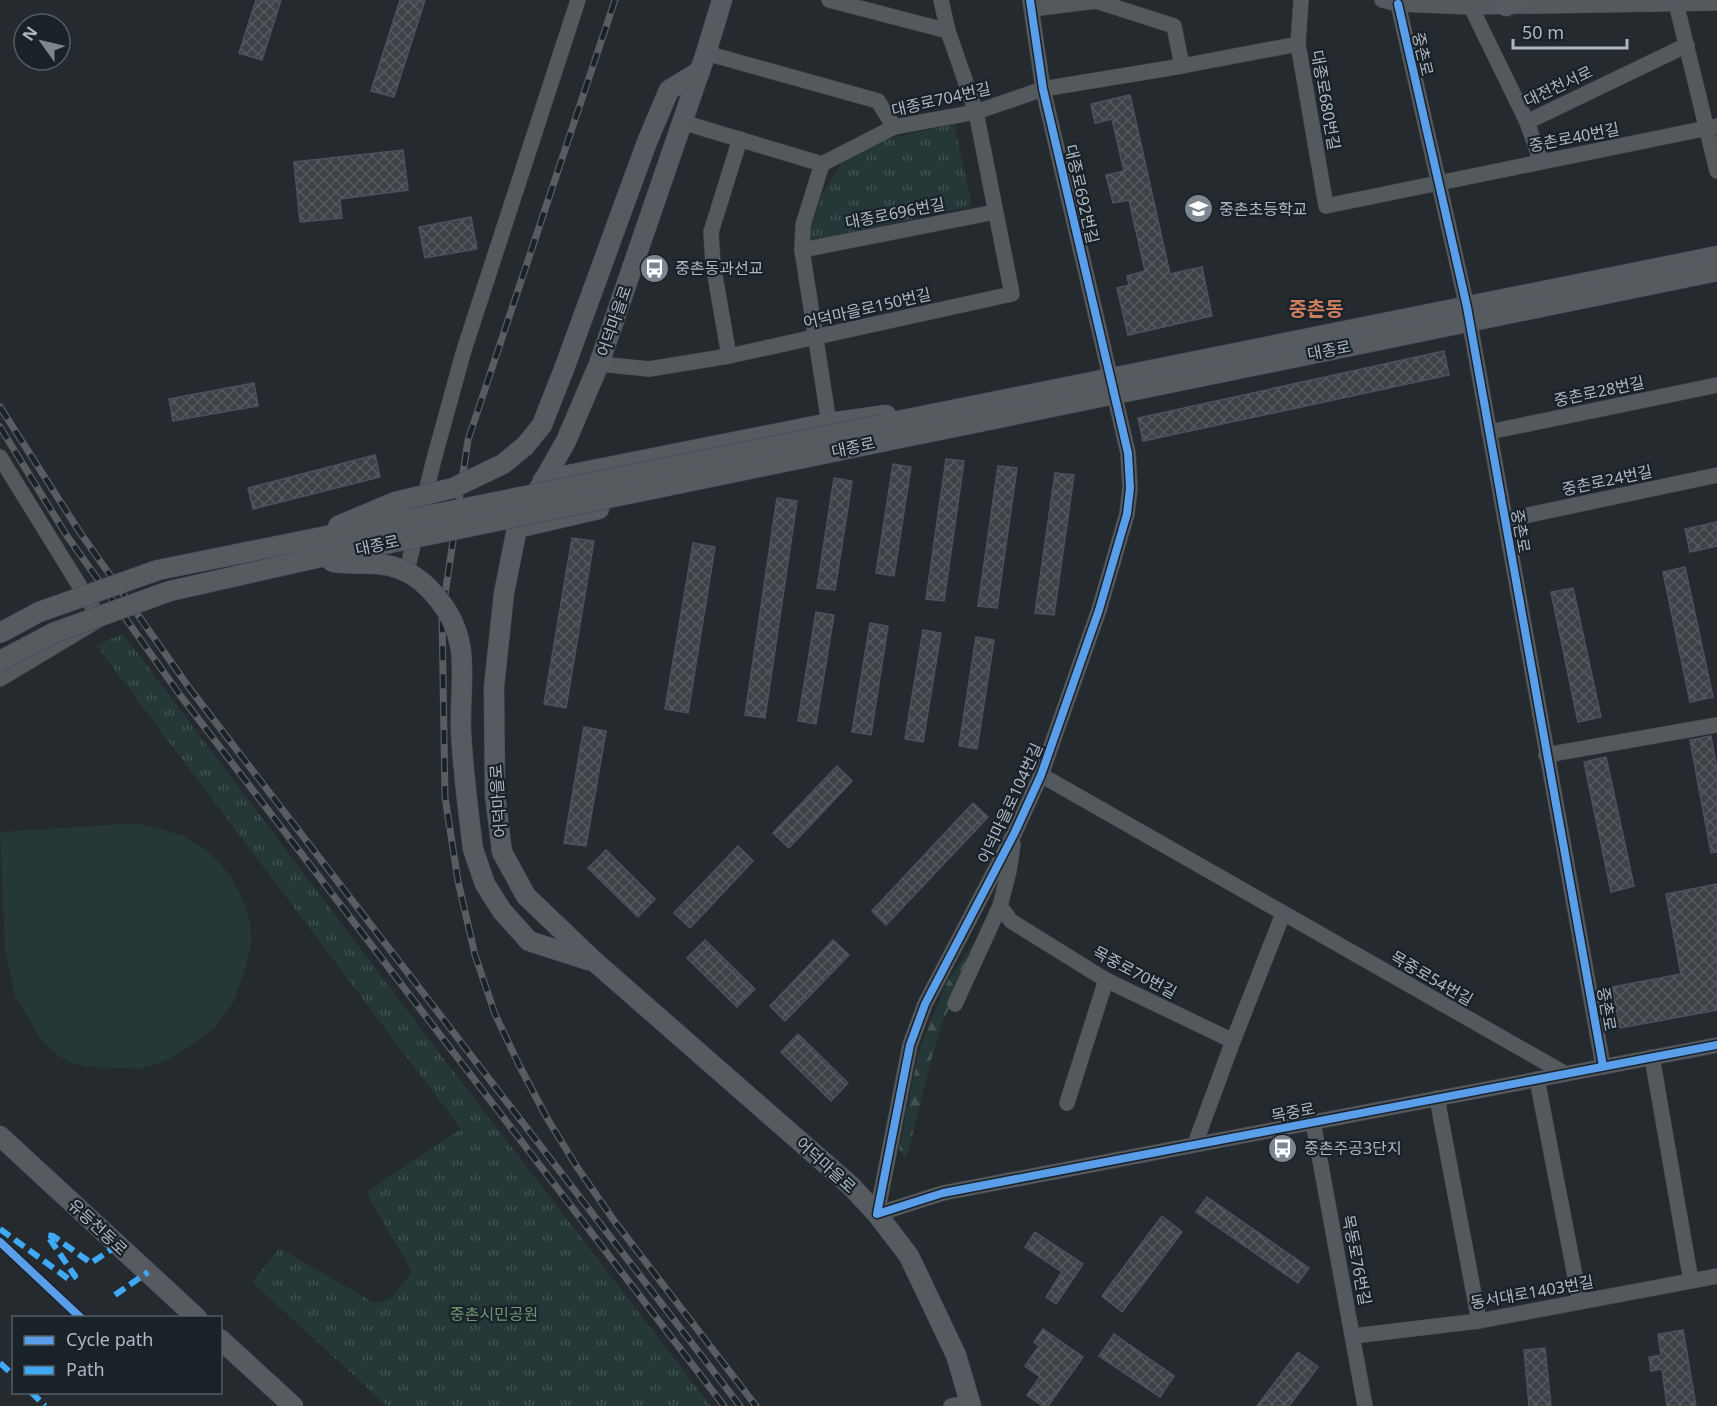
<svg xmlns="http://www.w3.org/2000/svg" width="1717" height="1406" viewBox="0 0 1717 1406" font-family="'Noto Sans','Noto Sans KR',sans-serif">
  <style>
    .grass { fill: url(#grass-tufts) }
    .forest { fill: url(#forest-firs) }
    .pitch { fill: #253736 }
    .building { fill: url(#building-cross-hatch); stroke: #4c5258; stroke-width: 1.5 }
    .lines { fill: none; stroke-linecap: round; stroke-linejoin: round }
    .minor-casing { stroke: #42464a; stroke-width: 16 }
    .major-casing { stroke: #41474c; stroke-width: 21 }
    .minor { stroke: #54595e; stroke-width: 15 }
    .major { stroke: #565b60; stroke-width: 20 }
    .rail-casing { stroke: #575d61; stroke-width: 7 }
    .rail { stroke: #192129; stroke-width: 4.5; stroke-dasharray: 14; stroke-linecap: butt }
    .major-bridge-casing { stroke: #41474c; stroke-width: 21; stroke-linecap: butt }
    .major-bridge { stroke: #565b60; stroke-width: 20 }
    .quiet { stroke: #3fa9f5; stroke-width: 6; stroke-dasharray: 12 6; stroke-linecap: butt }
    .cycleway-casing { stroke: #192129; stroke-width: 11 }
    .cycleway { stroke: #5a9eea; stroke-width: 8 }
    .labels { text-anchor: middle; dominant-baseline: central; stroke-width: 4.5; stroke-linejoin: round; paint-order: stroke }
    .street-label { font-size: 16px; fill: #adb8c2; stroke: #192129 }
    .poi-label { font-size: 16px; fill: #adb8c2; stroke: #192129; text-anchor: start }
    .park-label { font-size: 16px; fill: #6e9671; stroke: #192129 }
    .quarter-label { font-size: 20px; font-weight: bold; fill: #cc7f5e; stroke: #192129 }
  </style>
  <defs>
    <pattern id="grass-tufts" width="24" height="20" patternUnits="userSpaceOnUse" patternTransform="scale(1.5)"><rect width="24" height="20" fill="#253736"/><path d="M3 7l-1-3M5 7V3M7 7l1-3M15 17l-1-3M17 17v-4M19 17l1-3" fill="none" stroke="#425251"/></pattern>
    <pattern id="forest-firs" width="22" height="20" patternUnits="userSpaceOnUse" patternTransform="scale(1.5)"><rect width="22" height="20" fill="#253736"/><path d="M5 1l3.5 6h-7zM16 11l3.5 6h-7z" fill="#425251"/></pattern>
    <pattern id="building-cross-hatch" width="8" height="8" patternUnits="userSpaceOnUse" patternTransform="scale(1.5)"><rect width="8" height="8" fill="#3d4246"/><path d="M0 0l8 8M0 8l8-8" fill="none" stroke="#565b5f"/></pattern>
  </defs>
  <rect width="100%" height="100%" fill="#252a2f"/>
  <g class="grass">
    <polygon points="954,124 972,206 807,242 820,198 843,160 884,140"/>
    <polygon points="123,634 456,1075 711,1406 387,1406 252,1282 280,1248 374,1303 390,1299 412,1272 366,1192 461,1129 96,645"/>
  </g>
  <polygon class="forest" points="975,941 967,971 943,1021 932,1056 906,1160 899,1149 919,1051 946,984"/>
  <polygon class="pitch" points="138,823 181,835 204,848 218,861 232,878 244,902 250,923 251,946 244,973 233,1003 214,1028 192,1045 170,1059 142,1069 89,1067 72,1063 57,1055 43,1042 15,997 5,949 0,832"/>
  <g class="building">
    <polygon points="256,0 281,0 262,60 239,53"/>
    <polygon points="400,0 425,0 394,97 371,91"/>
    <polygon points="1130,95 1170,274 1202,267 1212,316 1128,335 1117,288 1129,285 1127,276 1145,271 1129,200 1113,203 1106,175 1124,171 1112,119 1095,123 1091,104"/>
    <polygon points="403,150 408,190 340,199 342,218 300,222 294,162"/>
    <polygon points="471,217 477,249 425,258 419,227"/>
    <polygon points="1444,351 1449,375 1143,441 1138,418"/>
    <polygon points="254,383 258,406 173,421 169,399"/>
    <polygon points="375,455 380,477 253,509 248,488"/>
    <polygon points="946,459 964,461 944,601 926,599"/>
    <polygon points="893,464 911,467 894,576 876,573"/>
    <polygon points="998,466 1017,468 997,608 978,606"/>
    <polygon points="1055,473 1074,475 1054,615 1035,613"/>
    <polygon points="834,478 852,481 835,590 817,588"/>
    <polygon points="777,498 797,501 765,718 745,715"/>
    <polygon points="1717,522 1717,546 1690,552 1685,529"/>
    <polygon points="572,538 594,541 566,708 544,704"/>
    <polygon points="693,543 715,547 688,713 665,709"/>
    <polygon points="1685,567 1713,697 1690,702 1663,572"/>
    <polygon points="1573,588 1601,717 1578,722 1551,592"/>
    <polygon points="816,612 834,615 816,724 798,721"/>
    <polygon points="870,623 888,626 871,735 852,732"/>
    <polygon points="923,630 941,633 923,742 905,739"/>
    <polygon points="976,637 994,640 977,749 959,746"/>
    <polygon points="584,727 606,731 586,846 564,843"/>
    <polygon points="1711,736 1717,769 1717,852 1711,853 1690,740"/>
    <polygon points="1606,757 1634,886 1611,892 1584,762"/>
    <polygon points="837,766 852,781 789,848 773,833"/>
    <polygon points="973,803 988,817 886,925 872,911"/>
    <polygon points="738,846 753,861 690,928 674,913"/>
    <polygon points="606,850 655,899 638,917 588,868"/>
    <polygon points="1717,884 1717,1010 1620,1028 1612,987 1681,974 1666,894"/>
    <polygon points="705,940 755,989 737,1007 687,958"/>
    <polygon points="833,940 849,955 785,1021 770,1006"/>
    <polygon points="798,1034 848,1083 831,1101 781,1052"/>
    <polygon points="1207,1197 1309,1268 1298,1283 1196,1212"/>
    <polygon points="1162,1216 1182,1232 1122,1312 1102,1296"/>
    <polygon points="1035,1232 1083,1264 1056,1304 1046,1297 1062,1272 1025,1247"/>
    <polygon points="1043,1329 1083,1357 1048,1406 1043,1406 1027,1395 1040,1377 1025,1366 1039,1346 1034,1342"/>
    <polygon points="1683,1330 1696,1406 1667,1406 1662,1369 1651,1371 1649,1357 1661,1355 1658,1334"/>
    <polygon points="1114,1334 1174,1376 1160,1397 1099,1356"/>
    <polygon points="1545,1348 1551,1406 1529,1406 1524,1350"/>
    <polygon points="1298,1352 1318,1367 1289,1406 1257,1406"/>
  </g>
  <g class="lines">
    <defs>
      <g id="minor">
        <polyline points="829,0 948,31"/>
        <polyline points="1030,0 1043,89 1128,453 1130,488 1127,514 1099,610 1041,775 1015,832 925,1004 910,1045 877,1214 943,1193 1717,1045"/>
        <polyline points="1301,0 1298,44 1326,206 1717,126"/>
        <polyline points="1382,0 1398,4 1471,7 1717,3"/>
        <polyline points="1676,3 1717,171"/>
        <polyline points="1398,4 1467,307 1603,1066"/>
        <polyline points="1471,7 1527,122 1541,162"/>
        <polyline points="1032,9 1096,1 1174,26 1182,66"/>
        <polyline points="706,53 878,101 894,127"/>
        <polyline points="682,122 822,164"/>
        <polyline points="1527,122 1687,45"/>
        <polyline points="802,250 995,212"/>
        <polyline points="729,356 713,264 711,232 740,139"/>
        <polyline points="599,364 649,369 729,356 1012,294 976,112 948,31 941,0"/>
        <polyline points="829,423 802,250 803,225 822,164 894,127 976,112 1043,89 1182,66 1298,44"/>
        <polyline points="1489,432 1717,385"/>
        <polyline points="0,457 100,619 0,679"/>
        <polyline points="1505,520 1717,475"/>
        <polyline points="409,562 434,459 464,350 578,0"/>
        <polyline points="1546,755 1717,725"/>
        <polyline points="1041,775 1564,1073"/>
        <polyline points="1013,844 1009,871 1000,906 1011,921 1106,980 1233,1041 1195,1144"/>
        <polyline points="955,1004 1000,906"/>
        <polyline points="1233,1041 1283,914"/>
        <polyline points="1652,1057 1691,1281"/>
        <polyline points="1537,1079 1580,1302"/>
        <polyline points="1437,1098 1479,1321"/>
        <polyline points="1067,1103 1106,980"/>
        <polyline points="1313,1122 1365,1406"/>
        <polyline points="1353,1336 1479,1321 1717,1276"/>
        <polyline points="951,1406 970,1402"/>
      </g>
      <g id="major">
        <polyline points="722,0 706,53 599,364 566,441 517,528 504,593 494,687 495,795 502,852 526,896 594,961 851,1186 877,1214 909,1256 956,1355 971,1406"/>
        <polyline points="1506,6 1520,0"/>
        <polyline points="647,142 669,90 700,71"/>
        <polyline points="883,424 1717,256"/>
        <polyline points="886,441 1717,271"/>
        <polyline points="543,480 829,423 886,415"/>
        <polyline points="517,528 599,509"/>
        <polyline points="473,849 485,884 502,911 529,941 588,960"/>
        <polyline points="0,1136 197,1318"/>
        <polyline points="220,1339 293,1406"/>
      </g>
    </defs>
    <use href="#minor" class="minor-casing"/>
    <use href="#major" class="major-casing"/>
    <use href="#minor" class="minor"/>
    <use href="#major" class="major"/>
    <defs>
      <g id="rail">
        <polyline points="615,0 468,440 442,615 445,797 458,881 475,955 495,1014 519,1065 547,1118 577,1167 615,1222 756,1406"/>
        <polyline points="0,407 79,531 190,689 740,1406"/>
        <polyline points="0,427 67,536 180,695 724,1406"/>
      </g>
    </defs>
    <use href="#rail" class="rail-casing"/>
    <use href="#rail" class="rail"/>
    <defs>
      <g id="major-bridge">
        <polyline points="338,526 395,502 453,488 503,464 525,446 542,425 564,369 647,142"/>
        <path d="M 332,562 C 356,566 377,560 400,569 C 416,575 429,587 439,600 C 473,642 459,682 461,731 C 463,771 468,810 473,849"/>
        <polyline points="0,633 39,612 158,570 883,424"/>
        <polyline points="0,661 53,633 170,591 312,559 886,441"/>
      </g>
    </defs>
    <use href="#major-bridge" class="major-bridge-casing"/>
    <use href="#major-bridge" class="major-bridge"/>
    <g class="quiet">
      <polyline points="0,1229 70,1280 75,1276 47,1235 53,1236 91,1263 118,1245"/>
      <polyline points="115,1295 148,1272"/>
      <polyline points="0,1363 14,1376"/>
      <polyline points="31,1392 45,1406"/>
    </g>
    <defs>
      <g id="cycleway">
        <polyline points="1030,0 1043,89 1128,453 1130,488 1127,514 1099,610 1041,775 1015,832 925,1004 910,1045 877,1214 943,1193 1717,1045"/>
        <polyline points="1398,4 1467,307 1603,1066"/>
        <polyline points="0,1242 81,1318"/>
      </g>
    </defs>
    <use href="#cycleway" class="cycleway-casing"/>
    <use href="#cycleway" class="cycleway"/>
  </g>
  <defs>
    <symbol id="school-disc" viewBox="-11 -11 22 22"><circle r="9.5" fill="#7d868f" stroke="#192129"/><path d="M0-5L7-2L0 1L-7-2ZM-4 1L0 2.5L4 1V4Q0 6-4 4Z" fill="#fff"/></symbol>
    <symbol id="bus-disc" viewBox="-11 -11 22 22"><circle r="9.5" fill="#7d868f" stroke="#192129"/><path d="M-5-6H5V4H4V6H2V4H-2V6H-4V4H-5ZM-3.5-4V0h7V-4ZM-3.5 1.2v1.5H-2V1.2ZM2 1.2v1.5H3.5V1.2Z" fill="#fff"/></symbol>
  </defs>
  <g fill-rule="evenodd">
    <use href="#school-disc" x="1182" y="192" width="33" height="33"/>
    <use href="#bus-disc" x="638" y="252" width="33" height="33"/>
    <use href="#bus-disc" x="1266" y="1132" width="33" height="33"/>
  </g>
  <g class="labels">
    <g class="street-label">
      <text transform="translate(1423 54) rotate(77)">중촌로</text>
      <text transform="translate(1558 86) rotate(-25)">대전천서로</text>
      <text transform="translate(941 99) rotate(-13)">대종로704번길</text>
      <text transform="translate(1326 100) rotate(80)">대종로680번길</text>
      <text transform="translate(1574 137) rotate(-11)">중촌로40번길</text>
      <text transform="translate(1082 194) rotate(77)">대종로692번길</text>
      <text transform="translate(895 213) rotate(-11)">대종로696번길</text>
      <text transform="translate(867 308) rotate(-13)">어덕마을로150번길</text>
      <text transform="translate(614 321) rotate(-71)">어덕마을로</text>
      <text transform="translate(1329 350) rotate(-11)">대종로</text>
      <text transform="translate(1599 391) rotate(-12)">중촌로28번길</text>
      <text transform="translate(853 447) rotate(-12)">대종로</text>
      <text transform="translate(1607 480) rotate(-12)">중촌로24번길</text>
      <text transform="translate(1521 531) rotate(80)">중촌로</text>
      <text transform="translate(377 545) rotate(-12)">대종로</text>
      <text transform="translate(498 801) rotate(-94)">어덕마을로</text>
      <text transform="translate(1010 803) rotate(-65)">어덕마을로104번길</text>
      <text transform="translate(1135 972) rotate(28)">목중로70번길</text>
      <text transform="translate(1432 978) rotate(30)">목중로54번길</text>
      <text transform="translate(1607 1009) rotate(80)">중촌로</text>
      <text transform="translate(1293 1112) rotate(-11)">목중로</text>
      <text transform="translate(826 1165) rotate(42)">어덕마을로</text>
      <text transform="translate(98 1227) rotate(43)">유등천동로</text>
      <text transform="translate(1357 1260) rotate(79)">목동로76번길</text>
      <text transform="translate(1532 1292) rotate(-10)">동서대로1403번길</text>
    </g>
    <g class="poi-label">
      <text x="1219" y="209">중촌초등학교</text>
      <text x="675" y="268">중촌동과선교</text>
      <text x="1304" y="1148">중촌주공3단지</text>
    </g>
    <g class="park-label">
      <text x="494" y="1314">중촌시민공원</text>
    </g>
    <g class="quarter-label">
      <text x="1316" y="308">중촌동</text>
    </g>
  </g>
  <rect x="12" y="1316" width="210" height="78" fill="#192129" stroke="#545d66" stroke-width="1.5"/>
  <rect x="24" y="1336" width="30" height="9" fill="#5a9eea" stroke="#545d66" stroke-width="1.5"/>
  <text x="66" y="1346" font-size="18" fill="#adb8c2">Cycle path</text>
  <rect x="24" y="1366" width="30" height="9" fill="#3fa9f5" stroke="#545d66" stroke-width="1.5"/>
  <text x="66" y="1376" font-size="18" fill="#adb8c2">Path</text>
  <g transform="translate(42 42) rotate(304)"><circle r="28" fill="#192129" stroke="#545d66" stroke-width="1.5"/>
  <path d="M0-4.5L10 22L0 15L-10 22Z" fill="#7d868f"/>
  <text y="-9" font-size="16" font-weight="bold" text-anchor="middle" fill="#adb8c2">N</text>
  </g>
  <path d="M1513 39v9h114v-9" fill="none" stroke="#adb8c2" stroke-width="3"/>
  <text x="1522" y="39" font-size="18" fill="#adb8c2" stroke="#192129" stroke-width="4.5" paint-order="stroke">50 m</text>
</svg>
